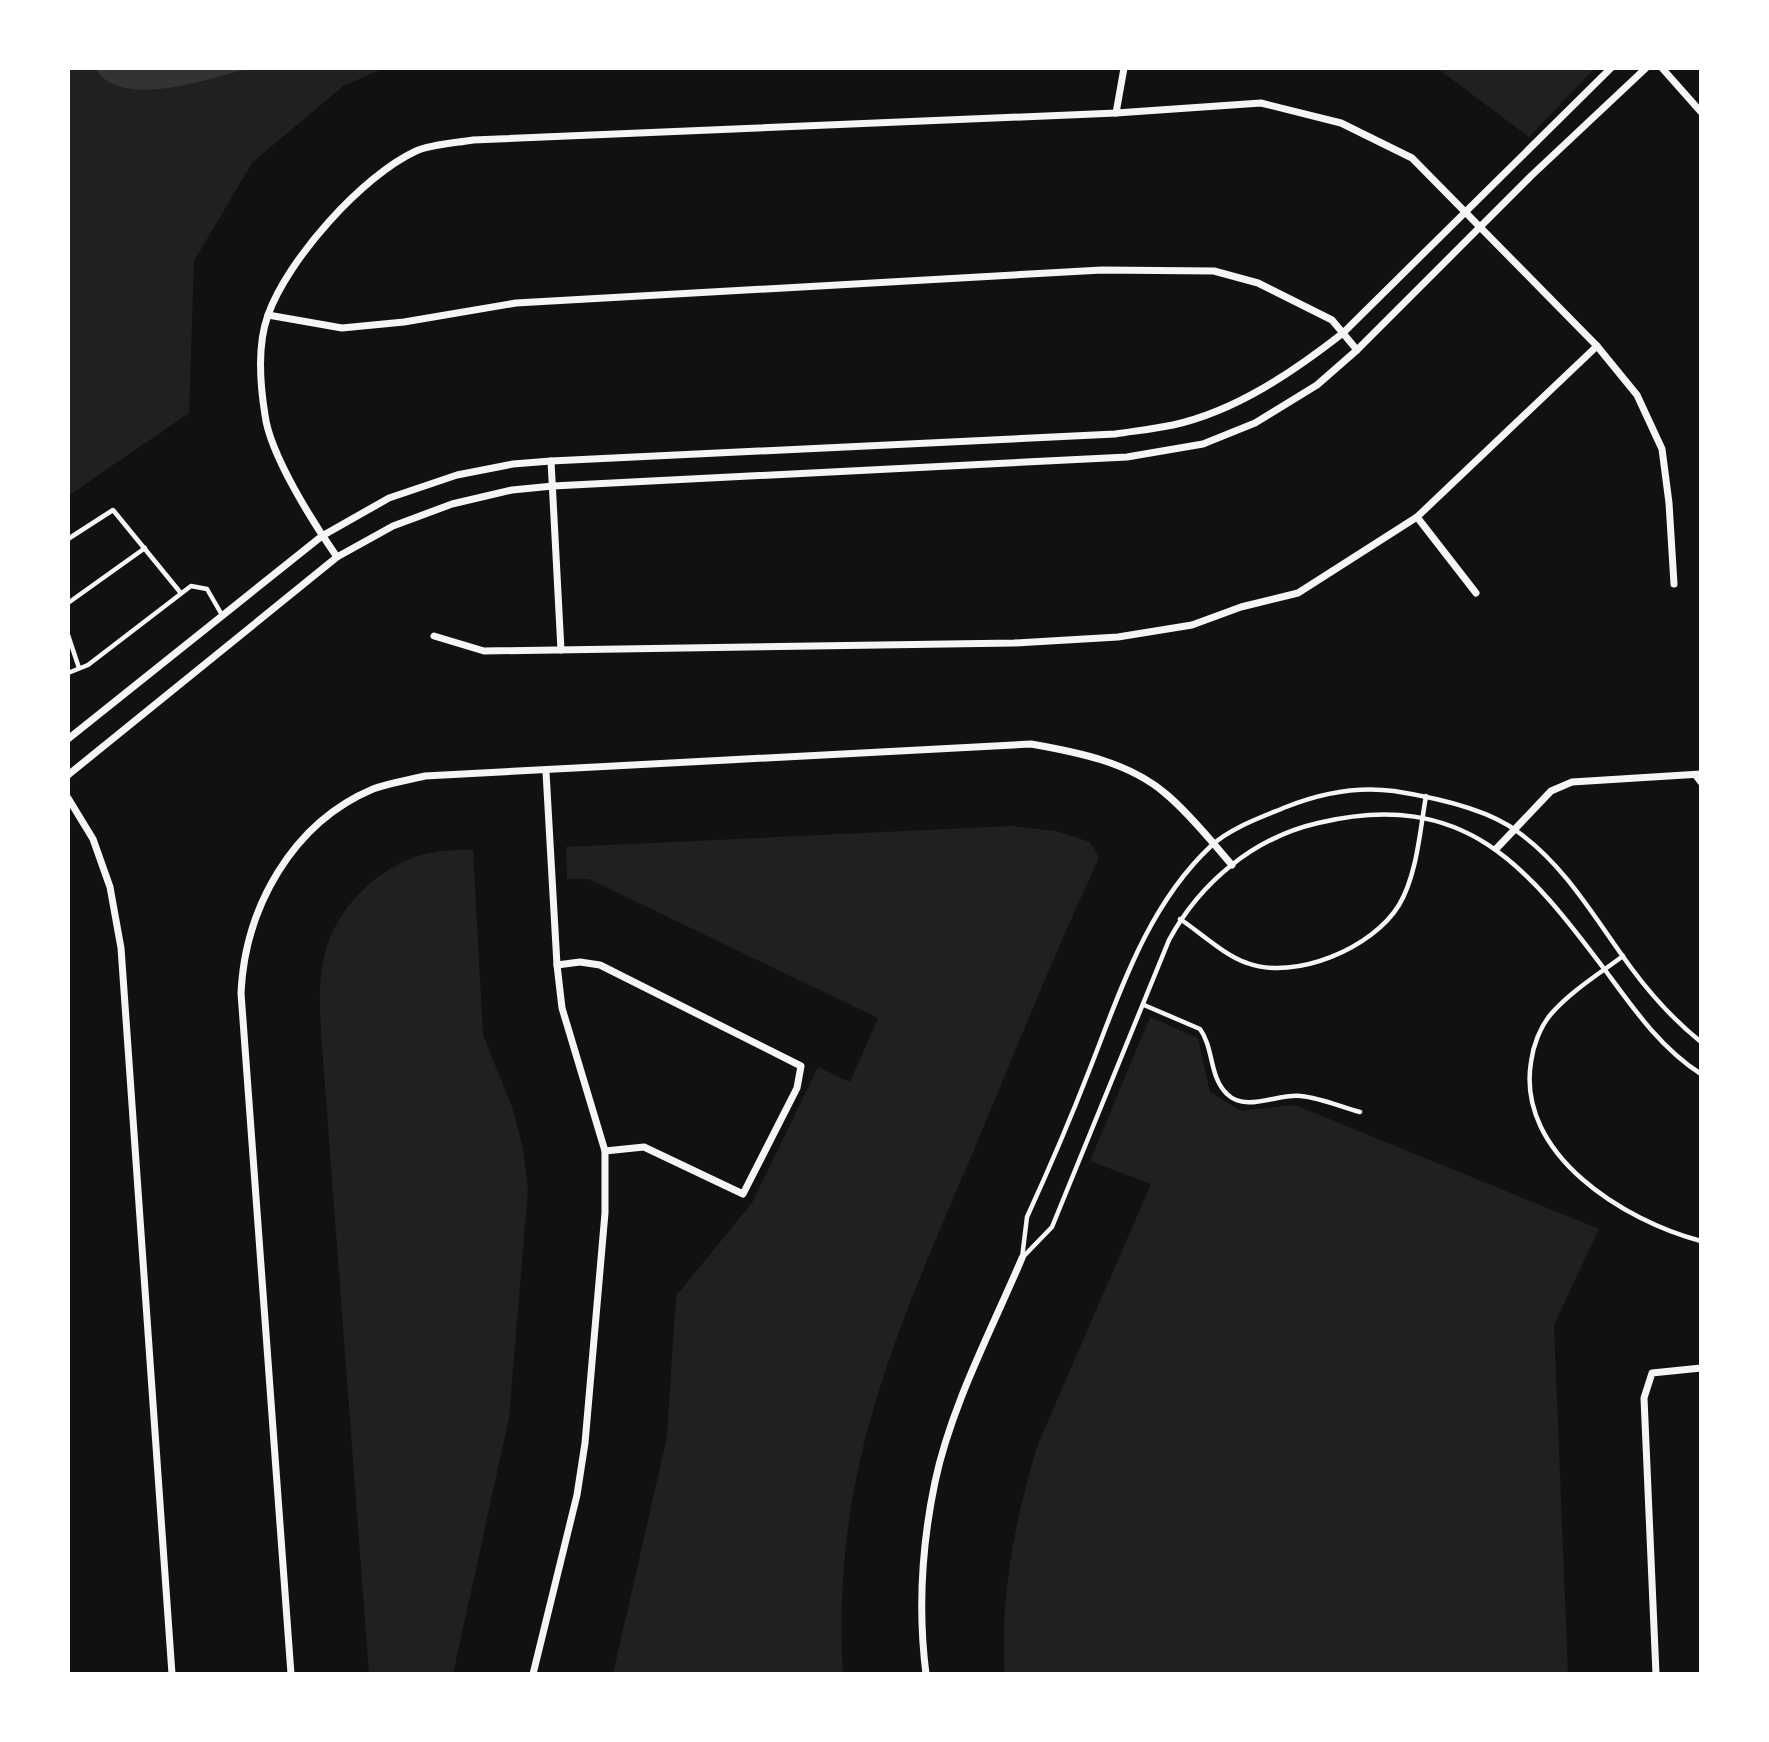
<svg xmlns="http://www.w3.org/2000/svg" width="1769" height="1742" viewBox="0 0 1769 1742" font-family="'IBM Plex Sans',sans-serif">
  <style>
    .green { fill: #202020 }
    .water { fill: #333 }
    .lines { fill: none; stroke-linecap: round; stroke-linejoin: round }
    .service { stroke: #f5f5f5; stroke-width: 4.5 }
    .minor { stroke: #f5f5f5; stroke-width: 7 }
  </style>
  <rect width="100%" height="100%" fill="#111"/>
  <g class="green">
    <polygon points="68,68 385,68 343,86 252,163 194,261 189,413 68,496"/>
    <polygon points="1437,68 1595,68 1529,137"/>
    <path d="M 1010,826 L 1056,831 L 1090,842 L 1099,858 C 1055,952 1016,1049 976,1145 C 898,1328 831,1469 843,1674 L 613,1674 L 667,1437 L 676,1296 L 752,1203 L 818,1067 L 850,1082 L 878,1018 L 589,879 L 567,879 L 566,847 Z"/>
    <path d="M 473,850 L 483,1035 L 512,1107 L 523,1148 L 528,1190 L 509,1418 L 453,1674 L 369,1674 L 321,1033 C 320,1008 318,982 324,958 C 335,906 383,861 435,852 C 447,850 461,850 473,850 Z"/>
    <path d="M 1150,1017 L 1198,1038 L 1210,1092 L 1241,1111 L 1295,1105 L 1599,1229 L 1554,1325 L 1568,1674 L 1005,1674 C 999,1598 1016,1516 1038,1444 L 1151,1184 L 1090,1161 Z"/>
  </g>
  <path class="water" d="M 95,68 L 251,68 C 213,77 121,112 95,68 Z"/>
  <g class="lines">
    <g class="service">
      <polyline points="68,539 113,510 180,592"/>
      <polyline points="68,603 145,548"/>
      <polyline points="68,635 79,668"/>
      <polyline points="68,673 88,665 191,586 207,589 222,615"/>
      <polyline points="1694,775 1701,784"/>
      <path d="M 1180,919 C 1201,933 1224,955 1247,963 C 1295,981 1373,948 1399,905 C 1417,875 1420,830 1426,796"/>
      <path d="M 1623,956 C 1599,974 1571,991 1551,1014 C 1540,1027 1533,1046 1531,1062 C 1516,1154 1624,1221 1701,1241"/>
      <path d="M 1144,1005 L 1200,1029 C 1214,1048 1209,1077 1227,1094 C 1246,1113 1278,1093 1301,1096 C 1321,1098 1341,1107 1360,1112"/>
      <path d="M 1023,1257 L 1052,1227 L 1169,940 C 1200,883 1253,838 1318,823 C 1466,788 1527,866 1608,974 C 1635,1011 1662,1049 1701,1074"/>
      <path d="M 1022,1258 L 1027,1217 C 1049,1169 1070,1120 1089,1071 C 1120,992 1147,906 1211,846 C 1230,828 1262,817 1286,807 C 1321,793 1356,786 1394,791 C 1432,797 1487,808 1518,832 C 1567,867 1597,922 1632,969 C 1652,996 1675,1021 1701,1042"/>
    </g>
    <g class="minor">
      <polyline points="1662,68 1701,112"/>
      <polyline points="1116,113 1124,68"/>
      <polyline points="268,315 342,328 404,322 516,303 1102,270 1214,271 1258,283 1332,320 1357,350"/>
      <polyline points="551,461 561,650"/>
      <polyline points="1417,517 1476,593"/>
      <path d="M 337,557 C 314,524 270,455 265,415 C 260,384 257,345 268,315 C 288,259 362,176 416,151 C 432,144 456,143 473,140 L 1116,113 L 1261,103 L 1341,123 L 1412,158 L 1597,346 L 1637,395 L 1662,449 L 1669,503 L 1674,584"/>
      <polyline points="434,636 484,651 1014,643 1118,637 1192,625 1241,607 1298,593 1417,517 1597,346"/>
      <path d="M 68,739 L 322,536 L 389,498 L 457,475 L 513,464 L 551,461 L 1115,434 C 1134,431 1154,429 1173,425 C 1236,411 1293,372 1343,333 L 1611,68"/>
      <polyline points="68,775 337,557 393,526 452,504 512,490 553,486 1127,457 1203,444 1255,423 1317,385 1357,350 1531,176 1646,68"/>
      <polyline points="68,798 93,839 110,887 121,948 172,1674"/>
      <polyline points="1497,848 1551,791 1572,782 1701,774"/>
      <polyline points="557,965 580,962 600,965 801,1066 797,1088 743,1194 644,1147 605,1151"/>
      <path d="M 291,1674 L 241,993 C 245,908 292,823 373,789 C 389,783 409,780 425,776 L 1031,744 C 1077,752 1129,762 1166,794 C 1190,814 1211,841 1232,865"/>
      <polyline points="533,1674 577,1495 585,1443 605,1213 605,1151 562,1008 557,965 546,772"/>
      <path d="M 926,1674 C 918,1611 922,1544 935,1482 C 951,1406 992,1329 1022,1258"/>
      <polyline points="1656,1674 1644,1398 1652,1373 1701,1368"/>
    </g>
  </g>
  <rect width="1769" height="1742" fill="none" stroke="#ffffff" stroke-width="140"/>
</svg>
